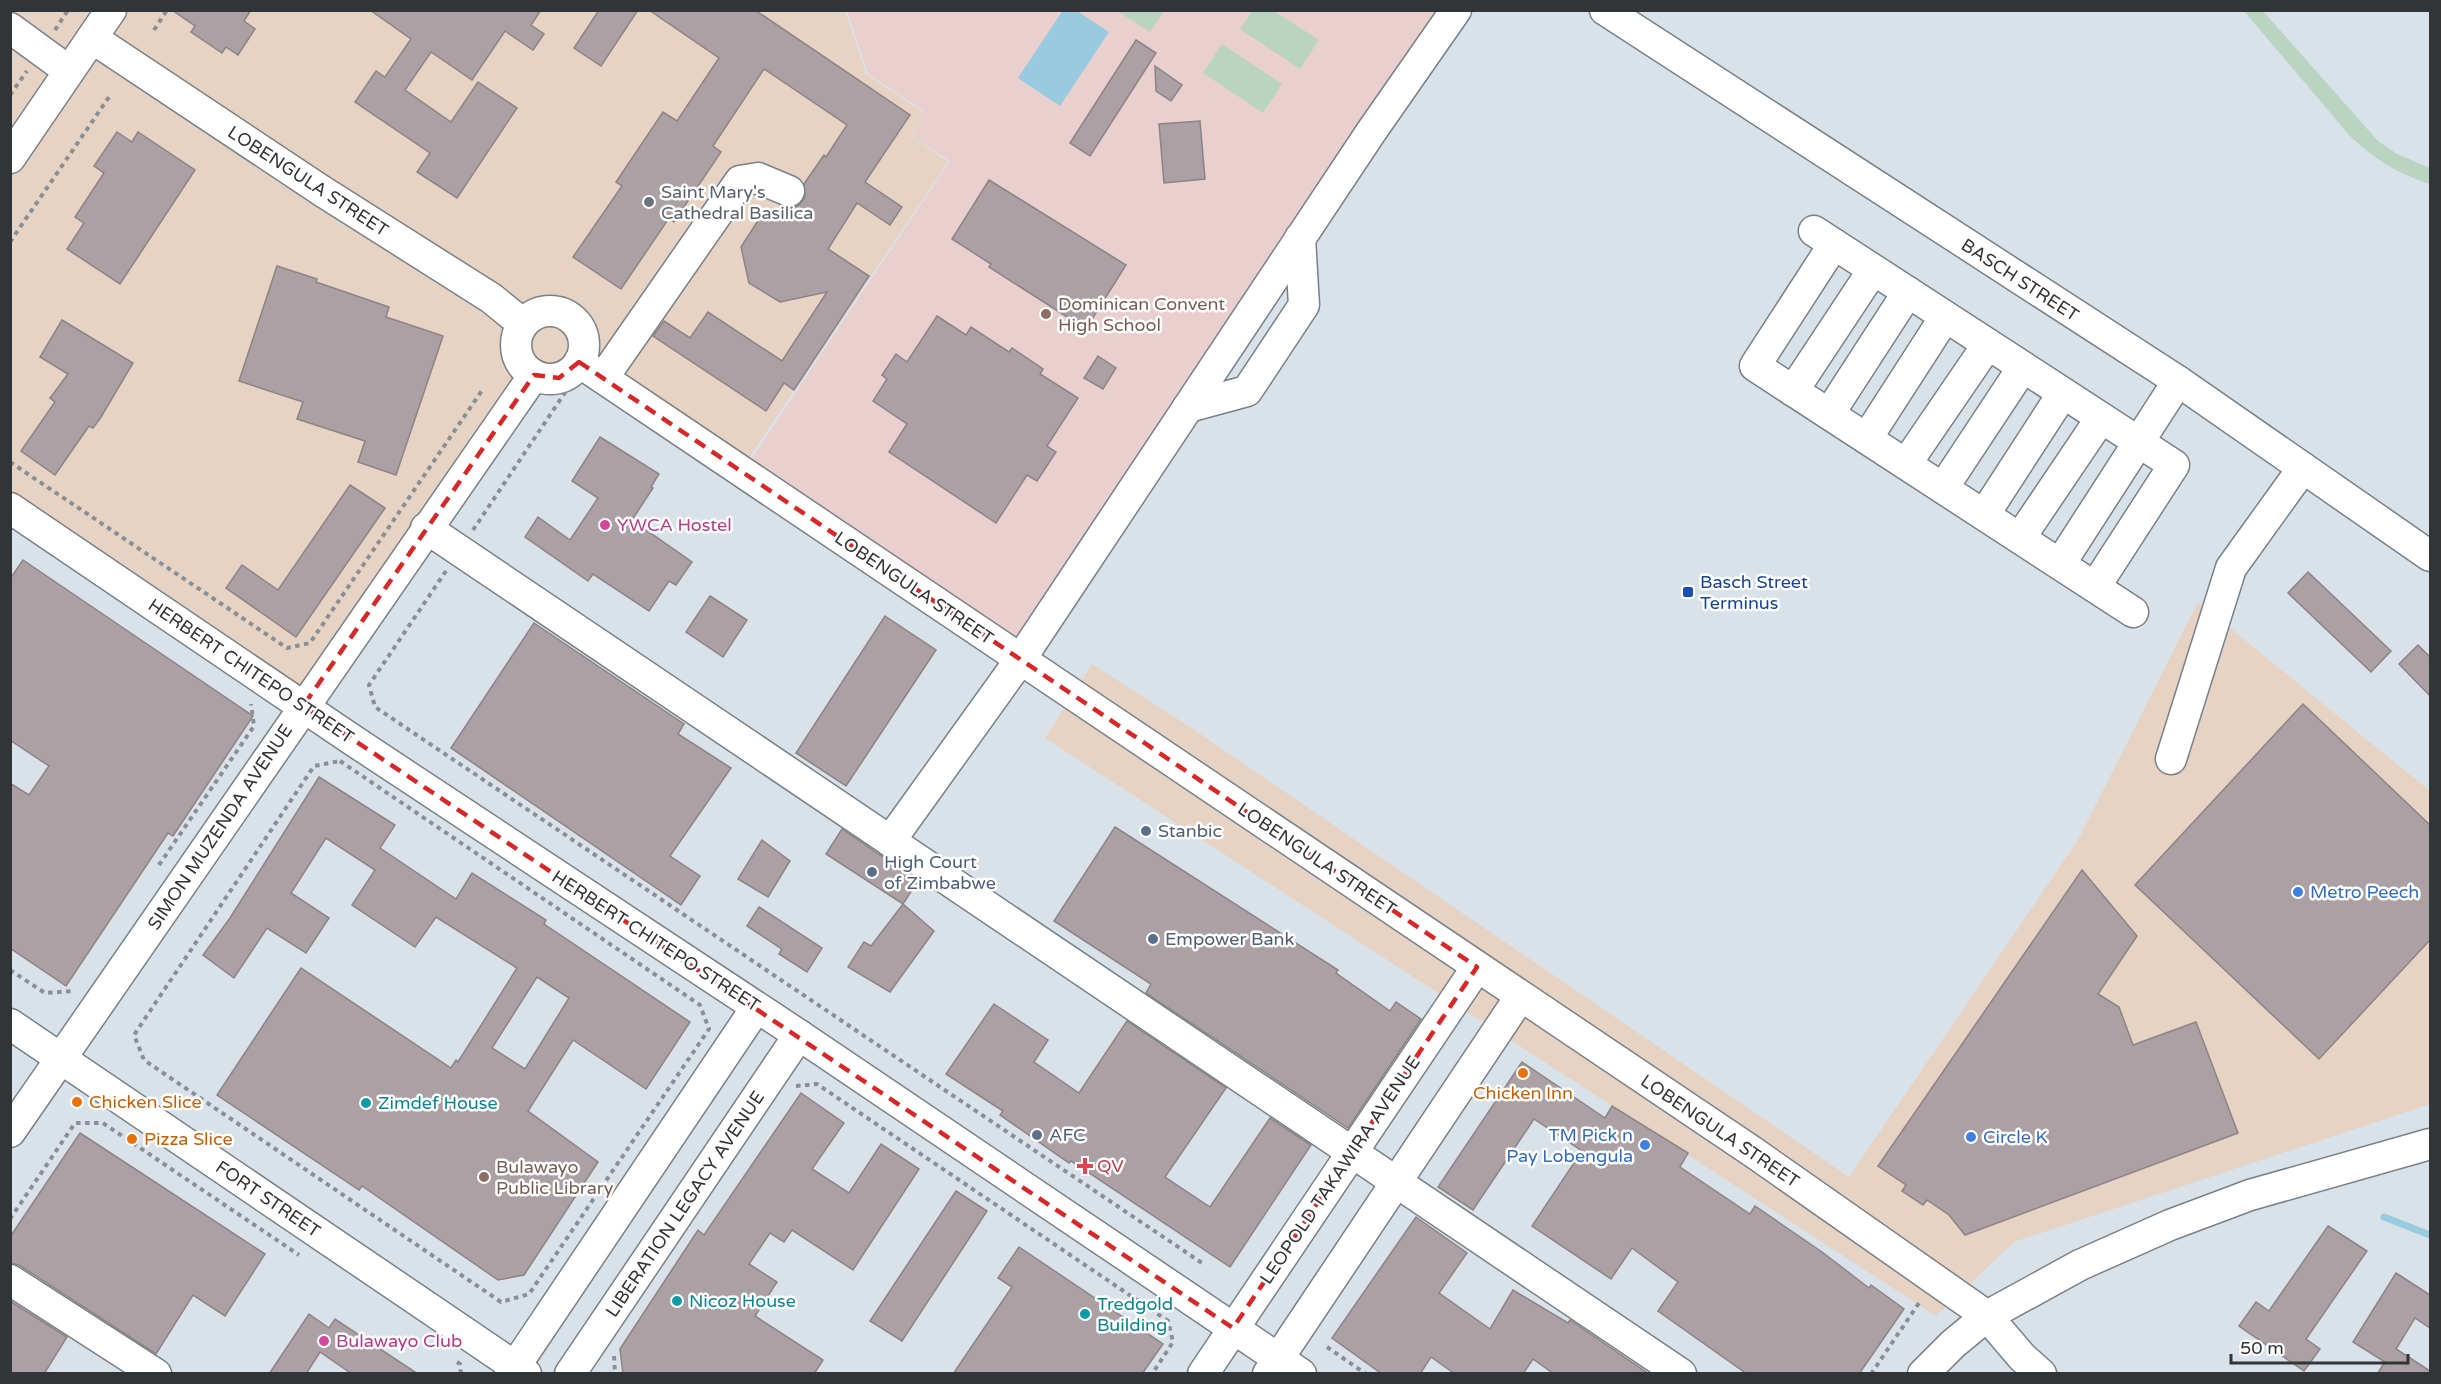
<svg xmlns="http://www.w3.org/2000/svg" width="2441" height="1384" viewBox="0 0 2441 1384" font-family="'Varela Round',sans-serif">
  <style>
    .commercial { fill: #e6d3c3 }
    .education { fill: #eacfcf }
    .green { fill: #b9d5c1 }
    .water { fill: #98cae0 }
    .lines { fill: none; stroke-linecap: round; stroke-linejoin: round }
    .stream { stroke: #98cae0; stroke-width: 7 }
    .building { fill: #aba0a3; stroke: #8d8285; stroke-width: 1.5; fill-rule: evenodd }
    .minor-casing { stroke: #798188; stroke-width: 33 }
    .path { stroke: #898f94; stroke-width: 4; stroke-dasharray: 4.5 4.5; stroke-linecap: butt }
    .minor { stroke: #fff; stroke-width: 30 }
    .marked { fill: none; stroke: #d62828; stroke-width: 4.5; stroke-dasharray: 12 8; stroke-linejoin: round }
    .worship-dot { fill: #6b7280; stroke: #fff; stroke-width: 2 }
    .education-dot { fill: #8d6e63; stroke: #fff; stroke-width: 2 }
    .hotel-dot { fill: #d1479c; stroke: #fff; stroke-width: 2 }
    .transit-dot { fill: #1a4fb4; stroke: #fff; stroke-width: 2 }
    .service-dot { fill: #5c6f8a; stroke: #fff; stroke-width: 2 }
    .shop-dot { fill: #3f7fe0; stroke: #fff; stroke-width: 2 }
    .food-dot { fill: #e8710a; stroke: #fff; stroke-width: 2 }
    .culture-dot { fill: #0f9aa8; stroke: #fff; stroke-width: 2 }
    .health-dot { fill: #e0444e; stroke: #fff; stroke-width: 2 }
    .labels { text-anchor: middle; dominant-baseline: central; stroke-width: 5; stroke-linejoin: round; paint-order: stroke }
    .street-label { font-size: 18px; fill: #323538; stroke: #fff }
    .worship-label { font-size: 18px; fill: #5b616d; stroke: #fff; text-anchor: start }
    .education-label { font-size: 18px; fill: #785e54; stroke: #fff; text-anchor: start }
    .hotel-label { font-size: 18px; fill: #b23c85; stroke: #fff; text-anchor: start }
    .transit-label { font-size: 18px; fill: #164399; stroke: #fff; text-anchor: start }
    .service-label { font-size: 18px; fill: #4e5e75; stroke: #fff; text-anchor: start }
    .shop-label { font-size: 18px; fill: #366cbe; stroke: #fff; text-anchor: start }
    .food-label { font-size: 18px; fill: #c56008; stroke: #fff; text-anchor: start }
    .culture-label { font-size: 18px; fill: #0d838f; stroke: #fff; text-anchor: start }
    .health-label { font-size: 18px; fill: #be3a42; stroke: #fff; text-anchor: start }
  </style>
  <rect width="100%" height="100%" fill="#d9e2e9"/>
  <g class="commercial">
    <polygon points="11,11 845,11 866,74 925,113 910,136 948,162 742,468 568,370 558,375 546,375 299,704 11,506"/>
    <polygon points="2198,602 2430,791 2430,1104 2014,1242 1936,1316 1045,738 1092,664 1190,727 1849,1177 2078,840"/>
  </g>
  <polygon class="education" points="847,11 1448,11 1017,652 746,467 950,161 911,136 926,112 868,74"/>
  <g class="green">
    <polygon points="1117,11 1164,11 1150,32"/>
    <polygon points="1252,11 1274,11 1319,40 1300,69 1240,29"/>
    <path d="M 2244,11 L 2263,11 L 2378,141 L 2397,154 L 2430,168 L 2430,184 C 2398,174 2374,159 2349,135 Z"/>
    <polygon points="1222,44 1282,84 1263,113 1203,73"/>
  </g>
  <polygon class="water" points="1063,10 1077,11 1109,32 1060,106 1018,78"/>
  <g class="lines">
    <polyline class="stream" points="2384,1217 2430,1235"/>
  </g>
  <g class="building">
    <polygon points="172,10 251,10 244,21 255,29 238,55 226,47 222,53 191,32 195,26"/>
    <polygon points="370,10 541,10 531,25 544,34 533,50 505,31 472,80 431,52 405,90 451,122 478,82 517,108 457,198 417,172 430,153 355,102 376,71 385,77 411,39"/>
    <polygon points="599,10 638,10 601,66 574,48"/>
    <polygon points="649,10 755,10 910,115 865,182 902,207 890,225 857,203 828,249 869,276 794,390 784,383 766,411 653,336 664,321 690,338 708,312 782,361 827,292 780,302 749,283 741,247 761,216 782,211 784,207 792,208 800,204 805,197 804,184 824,155 826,157 847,125 764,69 713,146 721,152 674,222 669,218 621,289 573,257 622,186 616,182 663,112 677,121 719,58"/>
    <polygon points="1136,40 1156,53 1090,156 1070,143"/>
    <polygon points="1155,66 1182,85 1171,101 1156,91"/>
    <polygon points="1200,121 1205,179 1164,183 1159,124"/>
    <polygon points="117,132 132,142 138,132 195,170 120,284 67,249 84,223 75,217 104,173 94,166"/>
    <polygon points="989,180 1126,265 1086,329 989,267 991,264 952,239"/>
    <polygon points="277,266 317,279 316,282 389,307 386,317 443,336 396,475 358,462 365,441 297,419 303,402 239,381"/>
    <polygon points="937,316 966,335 971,327 1009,352 1012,348 1043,369 1040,374 1078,398 1047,446 1056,452 1037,481 1027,475 996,523 889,452 907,424 873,401 887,379 882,375 896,354 907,362"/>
    <polygon points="62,320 133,363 101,417 93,428 89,426 55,475 21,451 55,402 50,398 68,374 40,357"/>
    <polygon points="1098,356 1116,368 1103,389 1084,378"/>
    <polygon points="600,437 659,474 651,487 653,488 632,520 692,562 676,585 669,581 649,611 593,574 588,581 525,537 538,517 570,540 598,498 572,481"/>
    <polygon points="350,485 385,508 296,637 226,588 242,565 278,590"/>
    <polygon points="23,560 253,716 173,836 168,833 66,986 10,948 10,783 29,795 49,766 10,740 10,579"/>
    <polygon points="2308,572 2391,651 2371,672 2288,593"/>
    <polygon points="710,596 747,620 723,657 686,632"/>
    <polygon points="885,616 936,650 846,786 796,753"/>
    <polygon points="534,623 684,724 678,734 731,768 670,856 700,876 681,905 451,748"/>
    <polygon points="2418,645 2430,657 2430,696 2399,664"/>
    <polygon points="2303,704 2430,825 2430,940 2319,1059 2135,885"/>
    <path d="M 319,777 L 395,825 L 380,848 L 456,899 L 472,873 L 546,920 L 544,924 L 690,1022 L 646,1089 L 573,1040 L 528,1111 L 598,1162 L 524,1275 L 498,1280 L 362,1186 L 359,1190 L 217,1095 L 301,968 L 451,1068 L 456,1060 L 458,1062 L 517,968 L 436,917 L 415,947 L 352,905 L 375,870 L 326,838 L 291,893 L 329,918 L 306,953 L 267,928 L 234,978 L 203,955 L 230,918 ZM 537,977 L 569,998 L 525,1069 L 492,1048 Z"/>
    <polygon points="1115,827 1338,970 1336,973 1390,1011 1396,1002 1421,1019 1348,1128 1146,993 1151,984 1054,921"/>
    <polygon points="842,829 918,881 903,904 826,854"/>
    <polygon points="762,840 790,861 768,897 738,879"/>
    <polygon points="2082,870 2137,936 2098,994 2119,1007 2133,1045 2196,1022 2238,1133 1965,1235 1949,1215 1927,1200 1923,1205 1902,1191 1906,1185 1878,1166"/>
    <polygon points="903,904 934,931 890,992 848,967 864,942 871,946"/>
    <polygon points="759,907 822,948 807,972 779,954 782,949 747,926"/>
    <polygon points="994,1004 1048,1040 1034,1062 1079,1093 1127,1021 1226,1088 1165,1177 1210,1207 1270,1118 1311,1145 1230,1267 1071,1161 1069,1163 1000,1115 1003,1111 946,1074"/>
    <polygon points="1522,1062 1605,1118 1612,1106 1688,1153 1680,1167 1750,1214 1755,1206 1822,1252 1869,1288 1871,1285 1904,1309 1859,1374 1747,1374 1658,1311 1678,1282 1632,1248 1611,1279 1532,1226 1582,1151 1534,1119 1473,1210 1438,1187"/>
    <polygon points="801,1093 844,1123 812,1169 849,1193 881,1144 919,1169 853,1270 792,1230 784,1242 770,1233 749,1264 777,1282 755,1316 823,1360 814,1374 623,1374 620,1349 698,1230 704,1235"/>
    <polygon points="80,1133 265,1254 225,1316 193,1295 156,1354 19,1265 10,1263 10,1237"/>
    <polygon points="956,1191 987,1211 902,1341 870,1321"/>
    <polygon points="1416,1217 1467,1253 1439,1293 1490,1329 1513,1290 1568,1323 1570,1320 1649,1374 1554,1374 1533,1359 1523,1374 1455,1374 1431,1357 1420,1374 1382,1374 1332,1338"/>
    <polygon points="2328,1226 2367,1251 2306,1339 2320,1349 2304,1371 2239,1326 2256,1302 2269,1311"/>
    <polygon points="1019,1247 1163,1344 1142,1374 953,1374 1012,1287 998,1278"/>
    <polygon points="2396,1273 2430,1295 2430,1328 2415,1318 2396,1349 2430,1371 2430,1374 2377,1374 2385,1362 2353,1342"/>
    <polygon points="10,1301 67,1337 44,1374 10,1374"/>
    <polygon points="309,1314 329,1328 335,1319 418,1374 352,1374 320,1352 306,1374 269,1374"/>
  </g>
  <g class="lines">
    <defs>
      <g id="minor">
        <polyline points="1605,10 2178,381 2430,556"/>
        <polyline points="10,28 69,71"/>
        <polyline points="92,38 322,191 491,298 523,324"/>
        <polyline points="10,158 111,10"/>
        <polyline points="1814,231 2174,465 2095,587"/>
        <polyline points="1834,244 1755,366 2133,612"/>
        <circle cx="550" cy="345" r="34"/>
        <polyline points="579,362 1753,1152 1987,1316 2022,1357 2041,1374"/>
        <polyline points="603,378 740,181 758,178 789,191"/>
        <polyline points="1793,391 1873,270"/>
        <polyline points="1188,407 1247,391 1304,305 1300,238"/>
        <polyline points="1829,414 1908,292"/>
        <polyline points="1867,438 1945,317"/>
        <polyline points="1906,464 1988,344"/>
        <polyline points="1943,488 2023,367"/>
        <polyline points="10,508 354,741 799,1035 1301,1374"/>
        <polyline points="1984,515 2063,393"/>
        <polyline points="426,528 1681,1374"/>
        <polyline points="2020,538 2101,418"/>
        <polyline points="2060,564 2178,381"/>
        <polyline points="2171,759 2231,568 2303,468"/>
        <polyline points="890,841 1020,660 1371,132 1456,10"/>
        <polyline points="10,1024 526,1374"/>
        <polyline points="10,1132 534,375"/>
        <polyline points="10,1280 156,1374"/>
        <polyline points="510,1374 756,1008"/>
        <polyline points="570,1374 799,1035"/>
        <polyline points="1203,1374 1477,967"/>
        <polyline points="1268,1374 1520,997"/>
        <polyline points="1923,1374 1953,1344 1987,1316 2080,1265 2170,1225 2250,1195 2430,1144"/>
      </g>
    </defs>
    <use href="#minor" class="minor-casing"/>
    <g class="path">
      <polyline points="55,30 68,10"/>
      <polyline points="154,30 167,10"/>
      <polyline points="10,95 27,71"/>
      <polyline points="10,242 109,97"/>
      <polyline points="10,462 287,648 310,643 483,389"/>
      <polyline points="473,530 566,391"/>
      <polyline points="446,571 369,685 375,707 1205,1265"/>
      <polygon points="340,761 700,1005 709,1029 529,1294 501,1302 144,1060 134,1035 314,766"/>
      <polyline points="159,865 254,726 251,704"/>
      <polyline points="10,970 45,993 74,991"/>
      <polyline points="796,1086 817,1084 1168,1321 1173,1342 1152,1374"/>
      <polyline points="10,1219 75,1123 103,1123 299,1255"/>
      <polyline points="1327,1347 1366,1374"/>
      <polyline points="614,1356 615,1374"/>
      <polyline points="457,1362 460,1364 461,1374"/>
      <polyline points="1871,1374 1921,1300"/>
    </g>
    <use href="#minor" class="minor"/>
  </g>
  <path class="marked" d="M 579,362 L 1477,967 L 1233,1328 L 303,706 L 534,375 L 559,378 Z"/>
  <circle class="worship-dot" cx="649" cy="202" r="6"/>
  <g class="education-dot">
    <circle cx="1046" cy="314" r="6"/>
    <circle cx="484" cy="1177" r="6"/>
  </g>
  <g class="hotel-dot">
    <circle cx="605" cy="525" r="6"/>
    <circle cx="324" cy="1341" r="6"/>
  </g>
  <rect class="transit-dot" x="1682" y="586" width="12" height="12" rx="3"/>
  <g class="service-dot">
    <circle cx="1146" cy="831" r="6"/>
    <circle cx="872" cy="872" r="6"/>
    <circle cx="1153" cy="939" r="6"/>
    <circle cx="1037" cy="1135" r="6"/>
  </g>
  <g class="shop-dot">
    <circle cx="2298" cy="892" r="6"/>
    <circle cx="1971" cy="1137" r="6"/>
    <circle cx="1645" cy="1145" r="6"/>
  </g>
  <g class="food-dot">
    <circle cx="1523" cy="1073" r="6"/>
    <circle cx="77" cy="1102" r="6"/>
    <circle cx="132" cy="1139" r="6"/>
  </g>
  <g class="culture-dot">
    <circle cx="366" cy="1103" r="6"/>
    <circle cx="677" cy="1301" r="6"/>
    <circle cx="1085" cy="1314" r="6"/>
  </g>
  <path class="health-dot" d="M1082 1157h6v6h6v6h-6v6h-6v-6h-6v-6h6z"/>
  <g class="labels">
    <g class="street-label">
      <text transform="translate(308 181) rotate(33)">LOBENGULA STREET</text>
      <text transform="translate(2020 280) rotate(33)">BASCH STREET</text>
      <text transform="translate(914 588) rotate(34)">LOBENGULA STREET</text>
      <text transform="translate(251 671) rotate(34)">HERBERT CHITEPO STREET</text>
      <text transform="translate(220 827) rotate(-56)">SIMON MUZENDA AVENUE</text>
      <text transform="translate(1317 859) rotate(34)">LOBENGULA STREET</text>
      <text transform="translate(656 941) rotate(33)">HERBERT CHITEPO STREET</text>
      <text transform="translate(1720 1131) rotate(34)">LOBENGULA STREET</text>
      <text transform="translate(1340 1170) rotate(-56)">LEOPOLD TAKAWIRA AVENUE</text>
      <text transform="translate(268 1199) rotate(34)">FORT STREET</text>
      <text transform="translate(685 1204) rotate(-56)">LIBERATION LEGACY AVENUE</text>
    </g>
    <g class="worship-label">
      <text x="661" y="192">Saint Mary's<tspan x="661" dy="21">Cathedral Basilica</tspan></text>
    </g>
    <g class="education-label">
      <text x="1058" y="304">Dominican Convent<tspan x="1058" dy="21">High School</tspan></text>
      <text x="496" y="1167">Bulawayo<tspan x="496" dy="21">Public Library</tspan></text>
    </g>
    <g class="hotel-label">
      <text x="617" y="525">YWCA Hostel</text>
      <text x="336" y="1341">Bulawayo Club</text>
    </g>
    <g class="transit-label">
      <text x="1700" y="582">Basch Street<tspan x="1700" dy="21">Terminus</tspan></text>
    </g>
    <g class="service-label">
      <text x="1158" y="831">Stanbic</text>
      <text x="884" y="862">High Court<tspan x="884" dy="21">of Zimbabwe</tspan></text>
      <text x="1165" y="939">Empower Bank</text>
      <text x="1049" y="1135">AFC</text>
    </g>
    <g class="shop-label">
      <text x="2310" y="892">Metro Peech</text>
      <text x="1633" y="1135" text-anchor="end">TM Pick n<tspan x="1633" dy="21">Pay Lobengula</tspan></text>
      <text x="1983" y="1137">Circle K</text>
    </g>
    <g class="food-label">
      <text x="1523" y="1093" text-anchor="middle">Chicken Inn</text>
      <text x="89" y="1102">Chicken Slice</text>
      <text x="144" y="1139">Pizza Slice</text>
    </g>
    <g class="culture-label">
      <text x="378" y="1103">Zimdef House</text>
      <text x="689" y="1301">Nicoz House</text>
      <text x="1097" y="1304">Tredgold<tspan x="1097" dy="21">Building</tspan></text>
    </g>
    <g class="health-label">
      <text x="1097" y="1166">QV</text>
    </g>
  </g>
  <rect width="2441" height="1384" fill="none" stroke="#323538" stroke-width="24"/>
  <path d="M2231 1354v9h177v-9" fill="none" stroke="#323538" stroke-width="3"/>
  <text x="2240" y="1354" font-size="18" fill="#323538" stroke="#ffffff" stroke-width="4.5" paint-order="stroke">50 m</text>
</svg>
